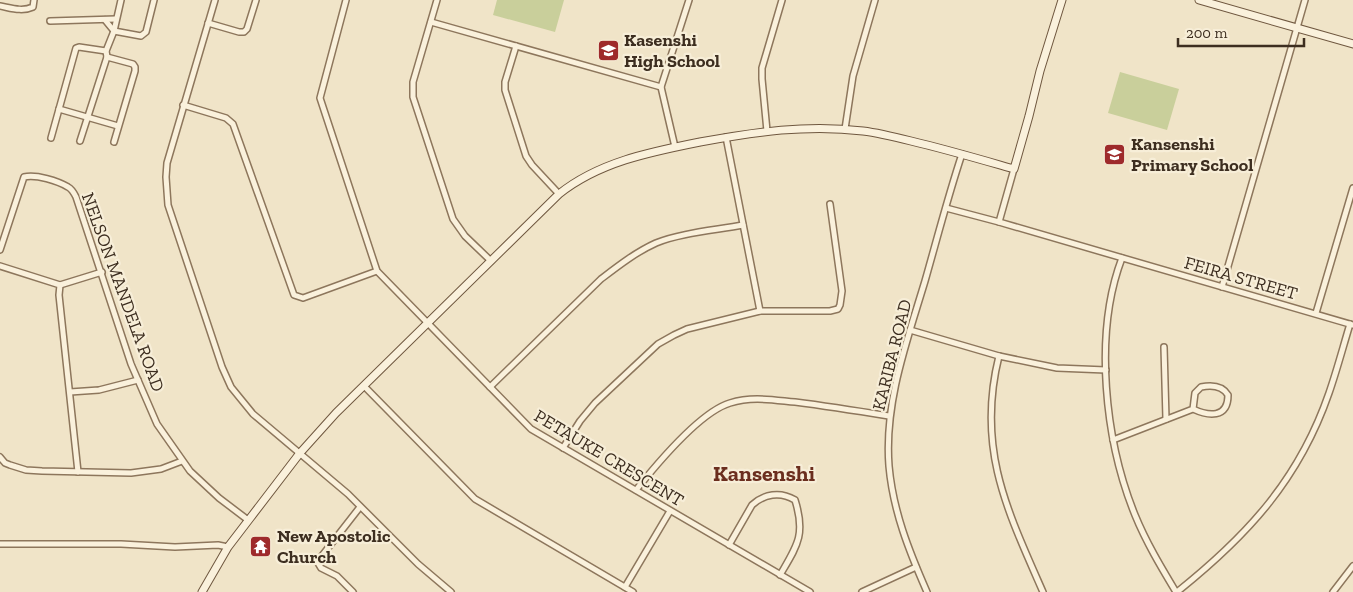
<svg xmlns="http://www.w3.org/2000/svg" width="1353" height="592" viewBox="0 0 1353 592" font-family="'Zilla Slab',serif">
  <style>
    .green { fill: #c9cf9b }
    .lines { fill: none; stroke-linecap: round; stroke-linejoin: round }
    .street-casing { stroke: #8d765c; stroke-width: 8 }
    .secondary-casing { stroke: #6f573f; stroke-width: 9 }
    .street { stroke: #faf1dc; stroke-width: 5 }
    .secondary { stroke: #faf1dc; stroke-width: 7 }
    .labels { text-anchor: middle; dominant-baseline: central; stroke-width: 4.5; stroke-linejoin: round; paint-order: stroke }
    .poi-label { font-size: 18px; font-weight: bold; fill: #3d2e20; stroke: #f7eed8; text-anchor: start }
    .street-label { font-size: 18px; fill: #3d2e20; stroke: #f7eed8 }
    .district-label { font-size: 22px; font-weight: bold; fill: #6b2e1e; stroke: #f7eed8 }
  </style>
  <rect width="100%" height="100%" fill="#f0e4c8"/>
  <g class="green">
    <polygon points="497,0 564,0 555,32 493,15"/>
    <polygon points="1120,72 1179,89 1167,130 1108,113"/>
  </g>
  <g class="lines">
    <defs>
      <g id="street">
        <polyline points="215,0 167,163 166,177 168,205 222,367 231,387 253,414 348,494 418,564 451,592"/>
        <polyline points="346,0 320,98 377,271 531,429 810,592"/>
        <polyline points="437,0 413,82 413,97 453,219 465,236 491,261"/>
        <path d="M 0,6 C 11,8 22,12 33,7 L 34,0"/>
        <polyline points="105,20 114,31 141,36 146,32 154,0"/>
        <polyline points="50,21 116,19"/>
        <polyline points="431,22 661,87"/>
        <polyline points="208,23 239,32 244,32 247,29 256,0"/>
        <polyline points="516,46 505,82 505,90 526,156 532,165 559,194"/>
        <polyline points="107,57 133,64 135,67 135,71 114,142"/>
        <polyline points="183,105 226,118 233,124 294,295 303,298 377,271"/>
        <polyline points="59,109 118,126"/>
        <polyline points="845,129 853,76 875,0"/>
        <polyline points="767,131 762,79 762,68 782,0"/>
        <polyline points="726,137 760,311"/>
        <polyline points="51,138 76,48 79,47 106,51"/>
        <polyline points="80,141 107,57 106,51 114,31 121,0"/>
        <polyline points="675,147 661,87 689,0"/>
        <polyline points="946,208 999,222 1353,325"/>
        <polyline points="999,222 1014,169"/>
        <path d="M 0,250 L 24,177 C 36,174 58,181 68,187 C 72,189 74,193 76,197 L 131,364 L 157,424 L 190,471 L 219,498 L 248,520"/>
        <path d="M 1122,258 C 1093,334 1105,441 1135,515 C 1146,542 1161,567 1176,592"/>
        <polyline points="0,266 60,285 59,295 78,472"/>
        <polyline points="60,285 102,272"/>
        <polyline points="1222,287 1305,0"/>
        <polyline points="1316,313 1353,188"/>
        <polyline points="910,330 999,356 1057,368 1106,370"/>
        <polyline points="1164,347 1166,419"/>
        <path d="M 999,356 C 976,448 1007,510 1043,592"/>
        <polyline points="364,386 475,499 633,592"/>
        <path d="M 490,387 L 601,279 C 618,266 636,252 656,243 C 680,233 717,230 743,225"/>
        <polyline points="70,392 99,390 138,380"/>
        <path d="M 1113,440 L 1193,409 C 1208,416 1228,419 1228,395 C 1222,385 1211,385 1201,387 L 1195,393 L 1193,409"/>
        <polyline points="563,448 580,421 595,403 658,344 674,335 687,329 760,311 830,311 838,309 840,305 842,291 830,204"/>
        <polyline points="0,457 5,463 10,465 26,470 42,471 131,473 161,469 182,461"/>
        <path d="M 636,490 C 656,465 700,412 730,403 C 752,396 773,400 795,402 C 826,406 858,411 889,416"/>
        <polyline points="0,544 121,544 175,547 218,545 228,547"/>
        <path d="M 729,545 L 752,505 C 764,494 780,491 795,500 C 806,535 797,546 780,575"/>
        <polyline points="625,587 670,511"/>
        <polyline points="353,592 337,576 321,568 318,563 321,557 360,507"/>
        <polyline points="862,592 916,567"/>
        <path d="M 927,592 C 909,551 893,511 889,466 C 884,403 907,341 925,281 C 937,239 948,196 962,154"/>
        <path d="M 1177,592 C 1247,536 1299,480 1329,393 C 1337,370 1343,347 1350,324"/>
        <polyline points="1333,592 1353,566"/>
      </g>
      <g id="secondary">
        <polyline points="1199,0 1353,44"/>
        <path d="M 202,592 L 228,547 L 300,453 L 336,413 L 559,194 C 599,162 650,152 700,142 C 754,132 808,124 863,131 C 879,133 895,137 911,141 C 945,149 979,159 1014,169 L 1029,116 L 1040,71 L 1062,0"/>
      </g>
    </defs>
    <use href="#street" class="street-casing"/>
    <use href="#secondary" class="secondary-casing"/>
    <use href="#street" class="street"/>
    <use href="#secondary" class="secondary"/>
  </g>
  <defs>
    <symbol id="school-square" viewBox="-11 -11 22 22"><rect x="-9" y="-9" width="18" height="18" rx="4" fill="#9e2a2b" stroke="#f7eed8"/><path d="M0-5L7-2L0 1L-7-2ZM-4 1L0 2.5L4 1V4Q0 6-4 4Z" fill="#fff"/></symbol>
    <symbol id="temple-square" viewBox="-11 -11 22 22"><rect x="-9" y="-9" width="18" height="18" rx="4" fill="#9e2a2b" stroke="#f7eed8"/><path d="M0-6L5-2H3V0L6.5 2.5H4V6H1.5V3h-3V6H-4V2.5H-6.5L-3 0V-2H-5Z" fill="#fff"/></symbol>
  </defs>
  <g fill-rule="evenodd">
    <use href="#school-square" x="596" y="38" width="25" height="25"/>
    <use href="#school-square" x="1102" y="142" width="25" height="25"/>
    <use href="#temple-square" x="248" y="534" width="25" height="25"/>
  </g>
  <g class="labels">
    <g class="poi-label">
      <text x="624" y="40">Kasenshi<tspan x="624" dy="21">High School</tspan></text>
      <text x="1131" y="144">Kansenshi<tspan x="1131" dy="21">Primary School</tspan></text>
      <text x="277" y="536">New Apostolic<tspan x="277" dy="21">Church</tspan></text>
    </g>
    <g class="street-label">
      <text transform="translate(1241 278) rotate(16)">FEIRA STREET</text>
      <text transform="translate(123 292) rotate(70)">NELSON MANDELA ROAD</text>
      <text transform="translate(892 355) rotate(-76)">KARIBA ROAD</text>
      <text transform="translate(609 458) rotate(31)">PETAUKE CRESCENT</text>
    </g>
    <g class="district-label">
      <text x="764" y="473">Kansenshi</text>
    </g>
  </g>
  <path d="M1178 38v8h126v-8" fill="none" stroke="#3d2e20" stroke-width="2.5"/>
  <text x="1186" y="38" font-size="15" fill="#3d2e20" stroke="#f7eed8" stroke-width="4" paint-order="stroke">200 m</text>
</svg>
